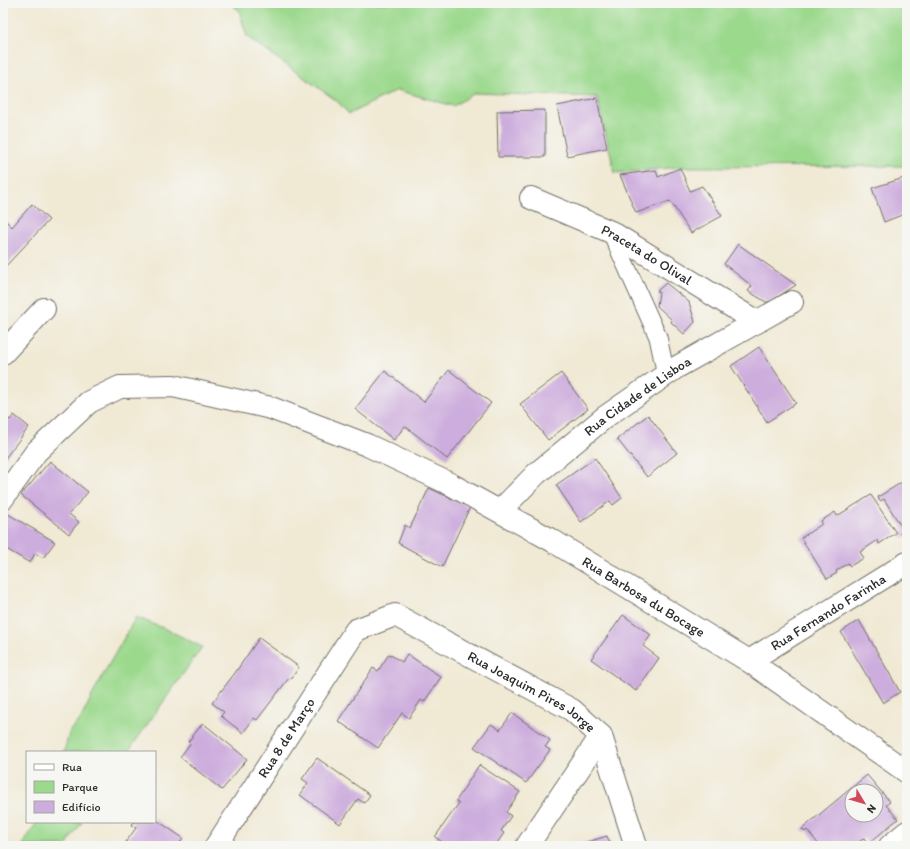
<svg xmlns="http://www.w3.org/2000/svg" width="910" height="849" viewBox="0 0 910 849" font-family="Itim,sans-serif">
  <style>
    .green { fill: #9bd98d; stroke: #63825c }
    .building { fill: #cdaddd; fill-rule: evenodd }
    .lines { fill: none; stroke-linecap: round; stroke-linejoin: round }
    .lane-casing { stroke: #706e66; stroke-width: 19 }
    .street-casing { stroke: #706e66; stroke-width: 24 }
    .lane { stroke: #fff; stroke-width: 17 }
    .street { stroke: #fff; stroke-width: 22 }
    .labels { text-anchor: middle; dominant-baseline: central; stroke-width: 3; stroke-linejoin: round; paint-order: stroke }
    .street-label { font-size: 14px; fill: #2b2b2b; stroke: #f6f6f2 }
  </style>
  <rect width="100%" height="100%" fill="#f6f6f2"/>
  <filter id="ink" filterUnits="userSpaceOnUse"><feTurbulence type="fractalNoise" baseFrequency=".025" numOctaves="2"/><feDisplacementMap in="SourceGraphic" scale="8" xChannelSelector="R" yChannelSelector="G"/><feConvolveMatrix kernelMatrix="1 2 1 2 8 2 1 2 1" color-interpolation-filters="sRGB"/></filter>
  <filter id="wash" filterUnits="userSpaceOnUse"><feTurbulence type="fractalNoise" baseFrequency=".012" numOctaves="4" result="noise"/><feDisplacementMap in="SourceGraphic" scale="16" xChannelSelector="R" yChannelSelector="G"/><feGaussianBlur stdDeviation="0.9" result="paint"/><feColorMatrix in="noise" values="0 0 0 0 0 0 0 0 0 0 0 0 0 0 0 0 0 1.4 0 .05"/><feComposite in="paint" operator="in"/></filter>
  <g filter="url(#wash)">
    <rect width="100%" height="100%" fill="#f0e9d4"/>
    <g class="green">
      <polygon points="229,3 907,3 907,166 680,167 615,173 597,97 475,93 453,106 397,90 349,114 337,101 247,37 239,10"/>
      <polygon points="136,617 168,630 202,647 128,752 63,752 65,748 70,730 80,720 100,680"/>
      <polygon points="37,822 82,822 66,846 22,846"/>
    </g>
    <g id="blocks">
      <g class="building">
        <polygon points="597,98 607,148 567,156 557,106"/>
        <polygon points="545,110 545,157 498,157 497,111"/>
        <polygon points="680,168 690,191 702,186 722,216 691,233 670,201 636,213 620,175 656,170 658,177"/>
        <polygon points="907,177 907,213 884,222 872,188"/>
        <polygon points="32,204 49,220 3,269 3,218 12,227"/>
        <polygon points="738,244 796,285 770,302 766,302 748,291 752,286 724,264"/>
        <polygon points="666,283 689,302 695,322 684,334 671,322 672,320 657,306 659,292 657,291"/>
        <polygon points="759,347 796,403 767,422 731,366"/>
        <polygon points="449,370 491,403 447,459 405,426 394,440 355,409 385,371 424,402"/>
        <polygon points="561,373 588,409 548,440 520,404"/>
        <polygon points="3,415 10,420 14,415 29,427 3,461"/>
        <polygon points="648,415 677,453 647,477 617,439"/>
        <polygon points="595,458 622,498 613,505 610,501 581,522 556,485"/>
        <polygon points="50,461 88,492 69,514 79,522 69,534 21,495"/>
        <polygon points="907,479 907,535 903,538 900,533 904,531 884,499 880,501 878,497"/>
        <polygon points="429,488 470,507 442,567 398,543 405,525 410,528"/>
        <polygon points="871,495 896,533 879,544 878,540 860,552 864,558 850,566 848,563 836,571 837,573 827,579 801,538 822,524 821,521 835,512 837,516"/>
        <polygon points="3,511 55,542 43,558 35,553 30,563 3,547"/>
        <polygon points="623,615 651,635 643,646 659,658 636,691 591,659"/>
        <polygon points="859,620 900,692 883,703 841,632"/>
        <polygon points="259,638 299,667 291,679 289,678 257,720 254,718 243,733 221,716 224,712 212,703 235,673"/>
        <polygon points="389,654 402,662 407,654 441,677 424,702 421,700 409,718 402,713 378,748 338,721 373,668 378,671"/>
        <polygon points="512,713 550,740 545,747 550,750 526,783 474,747 491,724 500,730"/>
        <polygon points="203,723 247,759 222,790 180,757 190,744 188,742"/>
        <polygon points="317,758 370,795 364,803 358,799 340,824 300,795 308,783 302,779"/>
        <polygon points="479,765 520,792 506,812 511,816 501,831 504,833 495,846 448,846 435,837 459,803 456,801"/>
        <path d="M 867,775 L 890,802 L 886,805 L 898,819 L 868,844 L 864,838 L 854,846 L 820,846 L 807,830 L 805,832 L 802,829 ZM 852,791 L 876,791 L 876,815 L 852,815 Z"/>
        <polygon points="155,819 183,838 178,846 123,846 136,828 131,825 134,822 155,822"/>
        <polygon points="607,836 611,846 574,846"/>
      </g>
    </g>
  </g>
  <g filter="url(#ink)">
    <use href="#blocks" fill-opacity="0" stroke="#706e66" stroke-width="1"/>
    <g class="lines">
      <defs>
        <polyline id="lane" points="611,232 658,337 666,375"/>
        <g id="street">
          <path id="s1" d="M 531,198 L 611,232 L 757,322"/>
          <polyline points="3,353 44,309"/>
          <path id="s2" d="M 3,498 L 36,452 L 89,402 L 120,387 L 173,386 L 271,408 L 367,445 L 450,484 L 553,541 L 749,661 L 907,772"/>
          <path id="s3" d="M 500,511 L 536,474 L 605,417 L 677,367 L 792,302"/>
          <path id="s4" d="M 749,661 L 907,563"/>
          <path id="s5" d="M 216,846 L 356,630 L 395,615 L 572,710 L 601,736 L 636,846"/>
          <polyline points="527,846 601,736"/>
          <polyline points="890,846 907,832"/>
        </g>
      </defs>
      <use href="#lane" class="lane-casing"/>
      <use href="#street" class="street-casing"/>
      <use href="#lane" class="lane"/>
      <use href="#street" class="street"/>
    </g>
  </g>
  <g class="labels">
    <g class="street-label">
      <text stroke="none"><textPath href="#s1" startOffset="129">Praceta do Olival</textPath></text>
      <text stroke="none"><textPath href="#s3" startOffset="180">Rua Cidade de Lisboa</textPath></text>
      <text stroke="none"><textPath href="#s2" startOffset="736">Rua Barbosa du Bocage</textPath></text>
      <text stroke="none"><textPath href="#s4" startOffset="93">Rua Fernando Farinha</textPath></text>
      <text stroke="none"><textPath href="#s5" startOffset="456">Rua Joaquim Pires Jorge</textPath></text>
      <text stroke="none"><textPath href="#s5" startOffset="129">Rua 8 de Março</textPath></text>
    </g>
  </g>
  <rect width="910" height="849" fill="none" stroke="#f6f6f2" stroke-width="16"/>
  <rect x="26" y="751" width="130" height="72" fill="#f6f6f2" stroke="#a5a5a2"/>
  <rect x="34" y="764" width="20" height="6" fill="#ffffff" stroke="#a5a5a2"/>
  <text x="62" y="771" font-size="12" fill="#2b2b2b">Rua</text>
  <rect x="34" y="781" width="20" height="12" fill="#9bd98d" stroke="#a5a5a2"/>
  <text x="62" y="791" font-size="12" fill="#2b2b2b">Parque</text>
  <rect x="34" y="801" width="20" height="12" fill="#cdaddd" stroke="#a5a5a2"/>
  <text x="62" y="811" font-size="12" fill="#2b2b2b">Edifício</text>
  <g transform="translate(864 803) rotate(128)"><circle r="19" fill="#f6f6f2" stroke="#a5a5a2"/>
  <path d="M0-3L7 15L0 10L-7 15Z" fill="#d1495b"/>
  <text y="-6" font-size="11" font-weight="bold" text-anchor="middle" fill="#2b2b2b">N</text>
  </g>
</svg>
